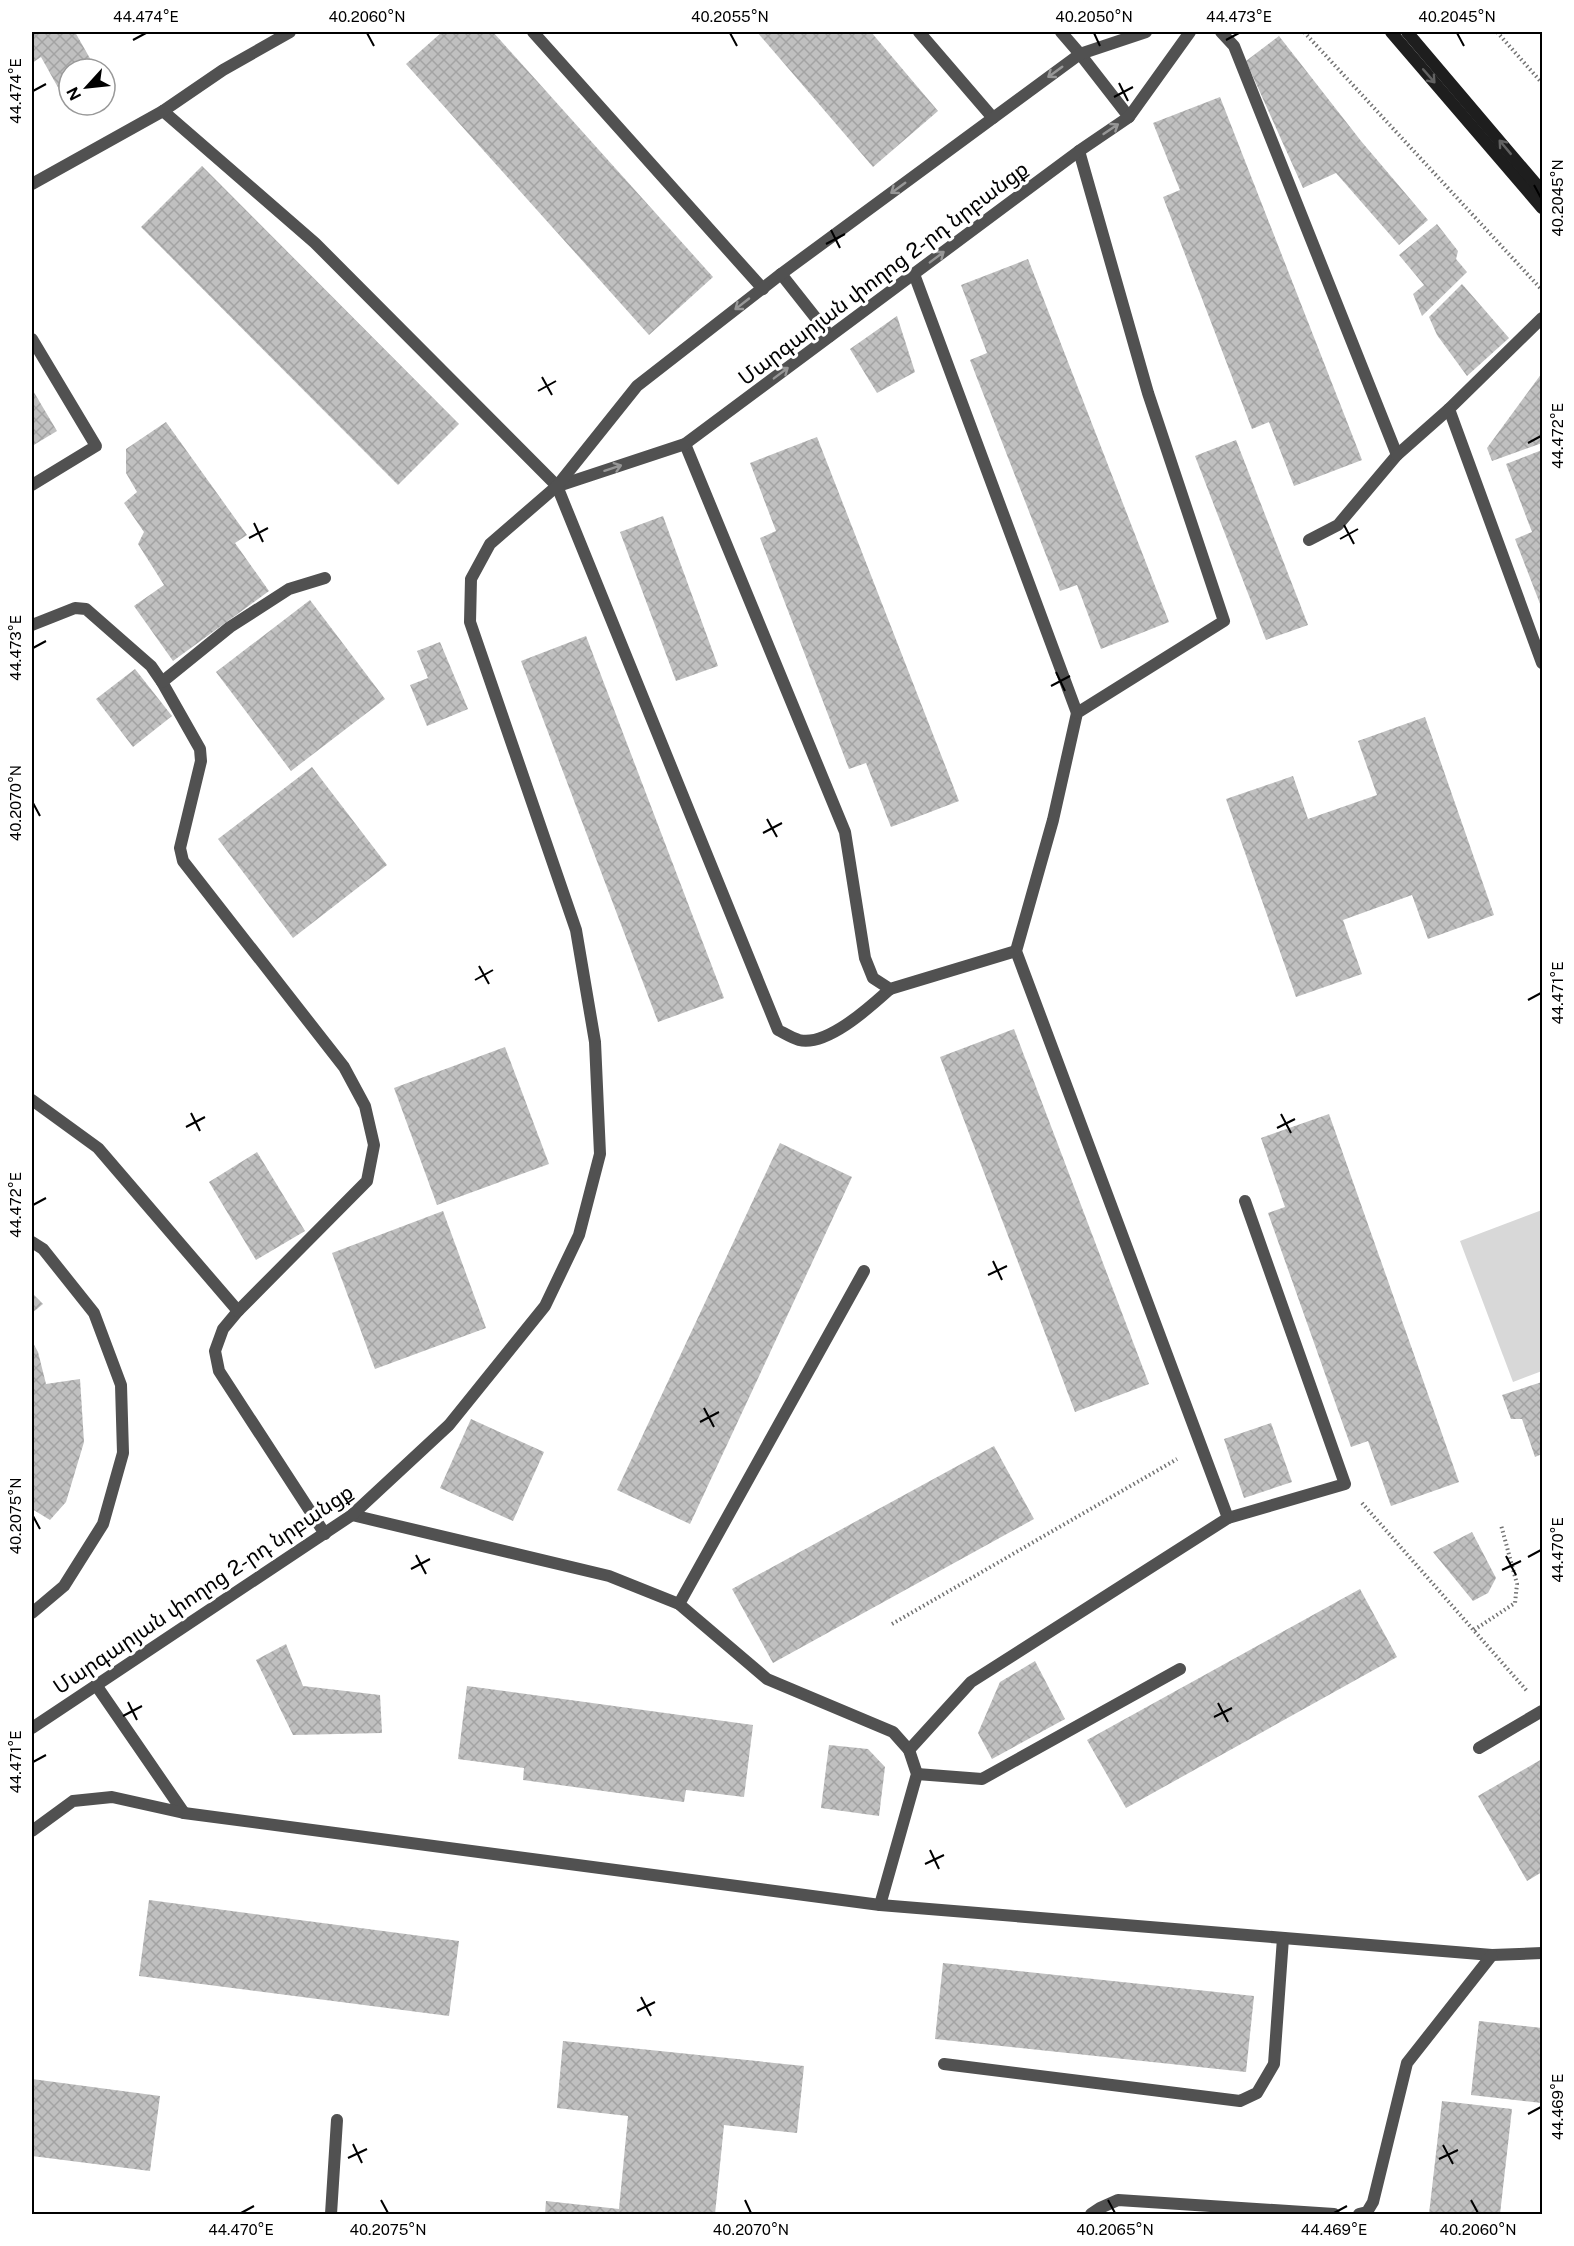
<svg xmlns="http://www.w3.org/2000/svg" width="1574" height="2246" viewBox="0 0 1574 2246" font-family="'Public Sans','Noto Sans Armenian',sans-serif">
  <style>
    .grass { fill: #d8d8d8 }
    .building { fill: url(#building-cross-hatch) }
    .lines { fill: none; stroke-linecap: round; stroke-linejoin: round }
    .path { stroke: #737373; stroke-width: 4; stroke-dasharray: 1.5 3; stroke-linecap: butt }
    .lane { stroke: #515151; stroke-width: 12 }
    .street { stroke: #515151; stroke-width: 12 }
    .secondary { stroke: #1e1e1e; stroke-width: 12 }
    .oneway { stroke: #979797 }
    .oneway2 { stroke: #626262 }
    .ticks { fill: none; stroke: #000; stroke-width: 2 }
    .labels { text-anchor: middle; dominant-baseline: central; stroke-width: 6; stroke-linejoin: round; paint-order: stroke }
    .street-label { font-size: 21px; fill: #000; stroke: #fff }
    .neatline { fill: none; stroke: #000; stroke-width: 2 }
    .ticks-label { font-size: 15px; text-anchor: middle; fill: #000 }
  </style>
  <defs>
    <pattern id="building-cross-hatch" width="8" height="8" patternUnits="userSpaceOnUse" patternTransform="scale(1.5)"><rect width="8" height="8" fill="#c0c0c0"/><path d="M0 0l8 8M0 8l8-8" fill="none" stroke="#a3a3a3"/></pattern>
  </defs>
  <rect width="100%" height="100%" fill="#fff"/>
  <polygon class="grass" points="1542,1210 1542,1371 1513,1382 1460,1241"/>
  <g class="building">
    <polygon points="32,32 75,32 96,69 69,69 69,86 60,91 41,57 32,63"/>
    <polygon points="442,32 493,32 713,277 649,335 406,64"/>
    <polygon points="757,32 871,32 938,111 873,167"/>
    <polygon points="1279,36 1361,141 1428,220 1399,245 1336,173 1303,188 1246,61"/>
    <polygon points="1220,97 1362,460 1294,486 1269,422 1252,429 1163,197 1180,190 1153,123"/>
    <polygon points="202,166 459,424 398,485 141,227"/>
    <polygon points="1437,224 1458,251 1456,259 1467,272 1422,316 1413,294 1424,285 1399,255"/>
    <polygon points="1028,259 1169,622 1101,649 1077,585 1060,591 970,360 987,353 961,285"/>
    <polygon points="1462,284 1509,338 1467,376 1437,335 1429,317"/>
    <polygon points="897,316 915,372 877,393 850,349"/>
    <polygon points="1542,373 1542,443 1492,461 1487,448"/>
    <polygon points="32,389 57,431 32,446"/>
    <polygon points="166,422 247,535 235,543 269,591 173,661 134,606 164,585 138,544 144,532 124,503 137,492 126,473 126,449"/>
    <polygon points="817,437 959,801 891,827 866,763 849,769 760,538 776,531 750,463"/>
    <polygon points="1236,440 1308,625 1266,640 1195,456"/>
    <polygon points="1542,450 1542,609 1515,539 1532,532 1506,464"/>
    <polygon points="663,516 718,666 676,681 620,532"/>
    <polygon points="310,600 385,699 291,771 216,672"/>
    <polygon points="586,636 724,998 658,1022 521,661"/>
    <polygon points="440,642 468,709 427,726 410,685 428,678 417,651"/>
    <polygon points="135,669 172,716 133,747 96,699"/>
    <polygon points="1425,717 1494,915 1428,939 1412,895 1343,920 1362,974 1296,997 1226,799 1293,776 1308,819 1377,795 1358,741"/>
    <polygon points="312,767 387,865 293,938 218,839"/>
    <polygon points="1014,1029 1149,1384 1075,1412 940,1057"/>
    <polygon points="505,1047 549,1164 437,1205 394,1088"/>
    <polygon points="1329,1114 1459,1482 1391,1506 1368,1441 1351,1447 1268,1213 1285,1207 1261,1138"/>
    <polygon points="780,1143 852,1177 690,1524 617,1490"/>
    <polygon points="257,1152 305,1231 256,1260 209,1182"/>
    <polygon points="443,1211 486,1328 375,1369 332,1253"/>
    <polygon points="32,1293 43,1304 32,1313"/>
    <polygon points="32,1341 38,1352 46,1384 80,1379 84,1442 66,1502 50,1520 32,1509"/>
    <polygon points="1542,1382 1542,1454 1535,1457 1522,1419 1511,1419 1502,1395"/>
    <polygon points="471,1419 544,1452 513,1521 440,1488"/>
    <polygon points="1271,1423 1292,1482 1244,1498 1224,1439"/>
    <polygon points="994,1446 1034,1519 773,1663 732,1589"/>
    <polygon points="1472,1532 1496,1578 1488,1593 1473,1601 1433,1552"/>
    <polygon points="1360,1589 1397,1657 1126,1808 1087,1740"/>
    <polygon points="286,1644 303,1686 380,1695 382,1733 293,1735 256,1660"/>
    <polygon points="1035,1661 1065,1719 992,1759 978,1733 1000,1682"/>
    <polygon points="467,1686 753,1725 744,1797 686,1790 684,1802 523,1780 524,1768 458,1759"/>
    <polygon points="829,1745 868,1749 885,1767 879,1816 821,1808"/>
    <polygon points="1542,1759 1542,1872 1527,1881 1478,1796"/>
    <polygon points="149,1900 459,1941 449,2016 139,1976"/>
    <polygon points="943,1963 1254,1996 1246,2072 935,2039"/>
    <polygon points="1479,2021 1542,2028 1542,2103 1471,2095"/>
    <polygon points="563,2041 804,2066 797,2133 724,2125 715,2214 545,2214 546,2201 619,2209 628,2116 557,2108"/>
    <polygon points="32,2079 160,2096 150,2171 32,2156"/>
    <polygon points="1442,2101 1512,2109 1500,2214 1429,2214"/>
  </g>
  <g class="lines">
    <g class="path">
      <polyline points="1304,32 1542,290"/>
      <polyline points="1497,32 1542,83"/>
      <polyline points="1362,1503 1527,1691"/>
      <polyline points="892,1624 1177,1459"/>
      <polyline points="1474,1630 1515,1603 1517,1584 1501,1525"/>
    </g>
    <g class="lane">
      <polyline points="533,32 763,289"/>
      <polyline points="919,32 993,118"/>
      <polyline points="1061,32 1080,54"/>
      <polyline points="1221,32 1234,46 1397,455 1338,525 1309,540"/>
      <path d="M 163,111 L 315,243 L 557,486 L 778,1030 C 784,1033 792,1038 799,1040 C 827,1047 871,1006 890,989"/>
      <polyline points="1079,151 1148,393 1224,621 1077,713 1053,820 1016,951 1228,1518 1345,1484 1245,1201"/>
      <polyline points="32,184 163,111 223,70 290,32"/>
      <polyline points="914,274 1077,713"/>
      <polyline points="1542,318 1449,409 1542,663"/>
      <polyline points="32,339 96,446 32,485"/>
      <polyline points="685,444 845,832 865,958 873,978 890,989 1016,951"/>
      <polyline points="1397,455 1449,409"/>
      <polyline points="32,625 75,608 86,609 151,666 162,682 200,749 201,761 180,848 183,861 344,1067 365,1106 374,1145 367,1181 238,1311 223,1329 215,1351 219,1371 325,1534"/>
      <polyline points="162,682 230,627 289,589 325,578"/>
      <polyline points="32,1100 98,1148 238,1311"/>
      <polyline points="32,1242 43,1249 94,1313 121,1385 123,1453 103,1524 64,1586 32,1613"/>
      <polyline points="352,1515 609,1576 679,1604 767,1679 893,1732 909,1750 917,1774 880,1905"/>
      <polyline points="679,1604 864,1271"/>
      <polyline points="96,1685 184,1813"/>
      <polyline points="1479,1748 1542,1711"/>
      <polyline points="909,1750 971,1682 1228,1518"/>
      <polyline points="917,1774 982,1779 1180,1669"/>
      <polyline points="32,1831 73,1801 112,1797 184,1813 880,1905 1492,1955 1542,1953"/>
      <polyline points="944,2064 1240,2101 1257,2093 1274,2064 1283,1938"/>
      <polyline points="331,2214 337,2120"/>
      <polyline points="1091,2214 1100,2208 1118,2200 1334,2214"/>
      <polyline points="1359,2214 1367,2212 1373,2202 1407,2063 1492,1955"/>
    </g>
    <g class="street">
      <polyline points="1080,54 1129,117"/>
      <polyline points="781,274 830,336"/>
      <polyline points="558,486 685,444 1079,151 1129,117 1190,32"/>
      <polyline points="32,1728 352,1515 449,1425 545,1306 579,1235 600,1154 595,1042 576,930 470,622 471,579 490,544 557,486 637,386 781,274 1080,54 1146,32"/>
    </g>
    <g class="secondary">
      <polyline points="1391,32 1542,208"/>
      <polyline points="1407,32 1542,191"/>
    </g>
  </g>
  <defs><path id="oneway-shaft" d="M-6 0H5M1.5-3L5.5 0L1.5 3" fill="none" stroke-width="1.6" stroke-linecap="round" stroke-linejoin="round" transform="scale(1.5)"/></defs>
  <g class="oneway">
    <use href="#oneway-shaft" transform="translate(1055 72) rotate(144)"/>
    <use href="#oneway-shaft" transform="translate(1111 129) rotate(-34)"/>
    <use href="#oneway-shaft" transform="translate(898 188) rotate(144)"/>
    <use href="#oneway-shaft" transform="translate(937 257) rotate(-37)"/>
    <use href="#oneway-shaft" transform="translate(742 304) rotate(142)"/>
    <use href="#oneway-shaft" transform="translate(781 373) rotate(-37)"/>
    <use href="#oneway-shaft" transform="translate(613 468) rotate(-18)"/>
  </g>
  <g class="oneway2">
    <use href="#oneway-shaft" transform="translate(1429 76) rotate(49)"/>
    <use href="#oneway-shaft" transform="translate(1505 147) rotate(-130)"/>
  </g>
  <path class="ticks" d="M 367,33 L 374,46M 730,33 L 737,46M 1094,33 L 1100,46M 1457,33 L 1464,46M 133,40 L 146,33M 1226,40 L 1239,33M 1119,83 L 1128,101M 33,91 L 46,84M 1114,97 L 1133,87M 1534,185 L 1541,198M 831,230 L 840,248M 826,244 L 845,234M 542,377 L 552,395M 538,391 L 556,381M 1528,443 L 1541,436M 254,523 L 263,542M 1344,525 L 1354,544M 249,538 L 268,528M 1340,539 L 1358,529M 33,648 L 46,641M 1056,672 L 1065,691M 1051,686 L 1070,676M 33,803 L 40,816M 767,819 L 777,837M 763,833 L 782,823M 479,966 L 489,984M 475,980 L 493,970M 1528,1000 L 1541,993M 191,1113 L 200,1131M 1281,1114 L 1291,1133M 186,1127 L 205,1117M 1277,1128 L 1295,1119M 33,1205 L 46,1198M 993,1261 L 1002,1280M 988,1275 L 1007,1266M 704,1408 L 714,1427M 700,1422 L 719,1412M 33,1516 L 40,1529M 416,1555 L 426,1574M 1506,1556 L 1516,1575M 1528,1557 L 1541,1550M 411,1569 L 430,1559M 1502,1570 L 1521,1561M 128,1702 L 137,1720M 1218,1703 L 1228,1722M 123,1716 L 142,1706M 1214,1717 L 1232,1708M 33,1762 L 46,1755M 930,1850 L 939,1869M 925,1864 L 944,1855M 641,1997 L 651,2016M 637,2011 L 655,2002M 1528,2114 L 1541,2107M 353,2144 L 362,2163M 1443,2145 L 1453,2164M 348,2158 L 367,2149M 1439,2159 L 1458,2150M 381,2200 L 388,2213M 745,2200 L 751,2213M 1108,2200 L 1115,2213M 1471,2200 L 1478,2213M 241,2213 L 254,2206M 1334,2213 L 1347,2206"/>
  <g class="labels">
    <g class="street-label">
      <text transform="translate(883 273) rotate(-37)">Մարգարյան փողոց 2-րդ նրբանցք</text>
      <text transform="translate(203 1589) rotate(-34)">Մարգարյան փողոց 2-րդ նրբանցք</text>
    </g>
  </g>
  <rect width="1574" height="2246" fill="none" stroke="#ffffff" stroke-width="66"/>
  <g transform="translate(87 87) rotate(243)"><circle r="28" fill="#ffffff" stroke="#999999" stroke-width="1.5"/>
  <path d="M0-4.5L10 22L0 15L-10 22Z" fill="#000000"/>
  <text y="-9" font-size="16" font-weight="bold" text-anchor="middle" fill="#000000">N</text>
  </g>
  <rect x="33" y="33" width="1508" height="2180" class="neatline"/>
  <g class="ticks-label">
    <text x="146" y="22">44.474°E</text>
    <text x="367" y="22">40.2060°N</text>
    <text x="730" y="22">40.2055°N</text>
    <text x="1094" y="22">40.2050°N</text>
    <text x="1239" y="22">44.473°E</text>
    <text x="1457" y="22">40.2045°N</text>
    <text transform="translate(16 91) rotate(-90)" y="5">44.474°E</text>
    <text transform="translate(1558 198) rotate(-90)" y="5">40.2045°N</text>
    <text transform="translate(1558 436) rotate(-90)" y="5">44.472°E</text>
    <text transform="translate(16 648) rotate(-90)" y="5">44.473°E</text>
    <text transform="translate(16 803) rotate(-90)" y="5">40.2070°N</text>
    <text transform="translate(1558 993) rotate(-90)" y="5">44.471°E</text>
    <text transform="translate(16 1205) rotate(-90)" y="5">44.472°E</text>
    <text transform="translate(16 1516) rotate(-90)" y="5">40.2075°N</text>
    <text transform="translate(1558 1550) rotate(-90)" y="5">44.470°E</text>
    <text transform="translate(16 1762) rotate(-90)" y="5">44.471°E</text>
    <text transform="translate(1558 2107) rotate(-90)" y="5">44.469°E</text>
    <text x="241" y="2235">44.470°E</text>
    <text x="388" y="2235">40.2075°N</text>
    <text x="751" y="2235">40.2070°N</text>
    <text x="1115" y="2235">40.2065°N</text>
    <text x="1334" y="2235">44.469°E</text>
    <text x="1478" y="2235">40.2060°N</text>
  </g>
</svg>
